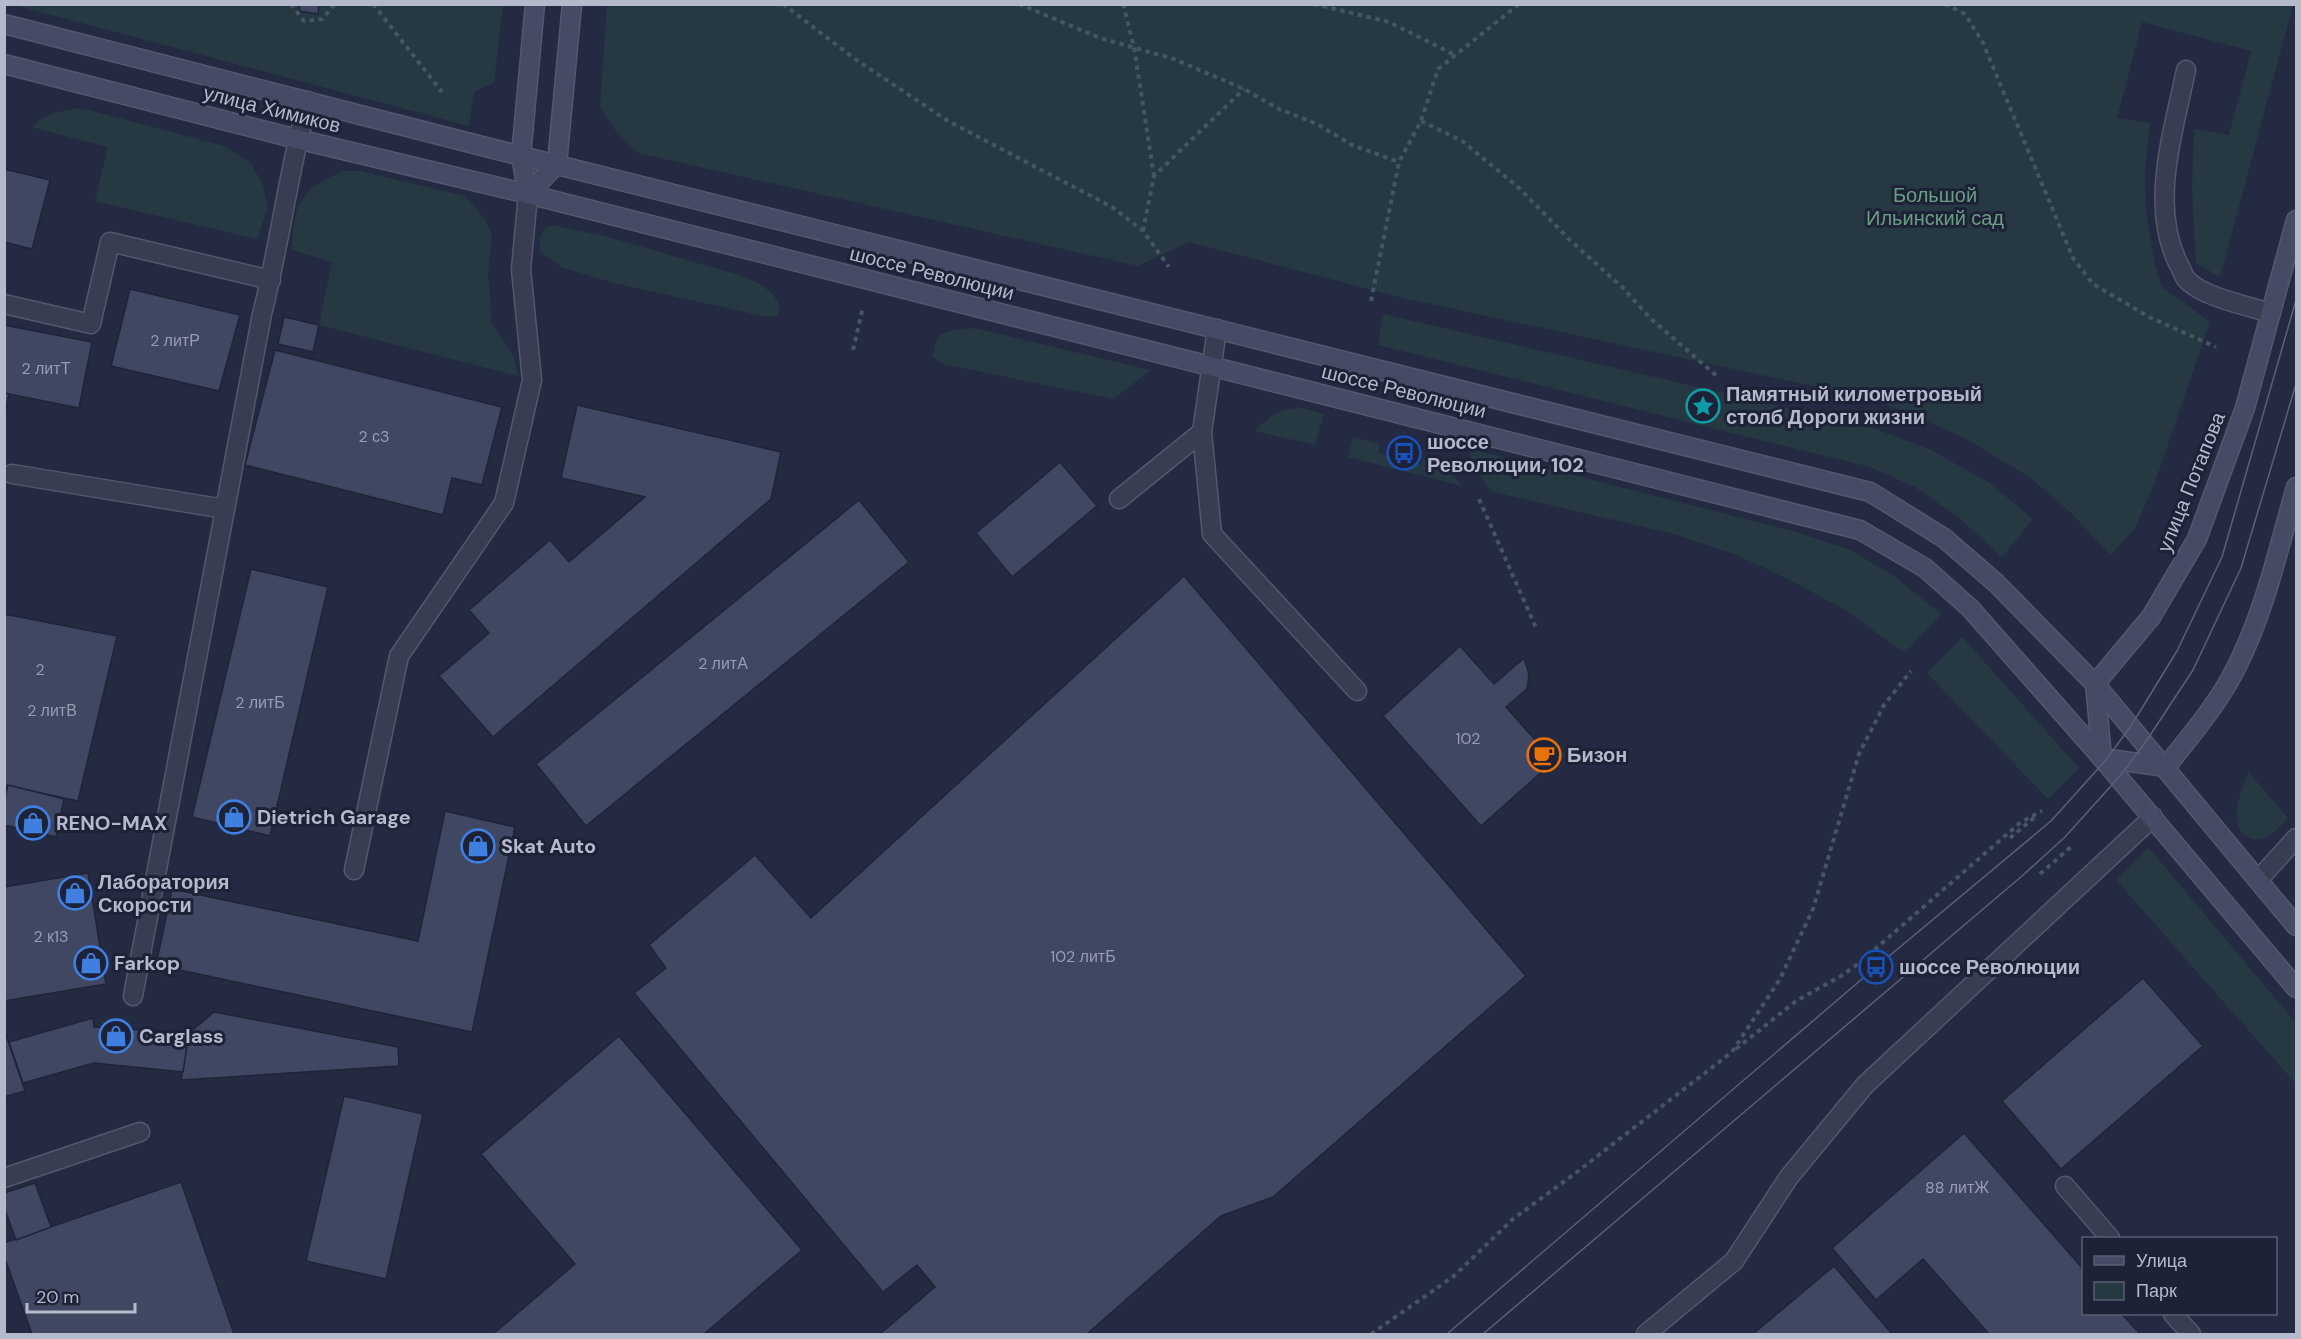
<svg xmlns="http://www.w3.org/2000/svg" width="2301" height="1339" viewBox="0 0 2301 1339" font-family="'DM Sans',sans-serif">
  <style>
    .green { fill: #263943 }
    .building { fill: #404762; stroke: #1f2439; stroke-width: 1.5 }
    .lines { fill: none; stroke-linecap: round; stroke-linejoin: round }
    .lane-casing { stroke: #53586c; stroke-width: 21 }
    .secondary-casing { stroke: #53586c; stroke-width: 21 }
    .path { stroke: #445660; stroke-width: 4; stroke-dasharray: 4.5 4.5; stroke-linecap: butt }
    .lane { stroke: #383d52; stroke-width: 18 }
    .secondary { stroke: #464b65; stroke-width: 18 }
    .tram { stroke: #5a6079; stroke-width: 1.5 }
    .labels { text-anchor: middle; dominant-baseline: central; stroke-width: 6; stroke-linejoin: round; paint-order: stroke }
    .number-label { font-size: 16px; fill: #989cb2 }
    .street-label { font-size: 20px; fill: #b5b9cc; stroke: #1d2237 }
    .park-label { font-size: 20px; fill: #6a9e82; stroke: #1d2237 }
    .poi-label { font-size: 20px; font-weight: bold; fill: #b5b9cc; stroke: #1d2237; text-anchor: start }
  </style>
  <rect width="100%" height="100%" fill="#242a42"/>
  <g class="green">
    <polygon points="14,5 503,5 494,83 474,92 469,126"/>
    <polygon points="607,5 607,4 2293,5 2220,277 2196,263 2192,189 2194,129 2229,135 2251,51 2142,22 2117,118 2150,123 2145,173 2146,210 2155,266 2162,287 2210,322 2155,482 2135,528 2111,555 2069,511 2029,477 1963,437 1873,399 1403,298 1189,242 1138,266 638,153 615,130 600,107"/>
    <path d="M 81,108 L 224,146 L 250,162 L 262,183 L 268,207 L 257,239 L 95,201 L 108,147 L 31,127 C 46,113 60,111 81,108 Z"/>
    <path d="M 343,171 L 360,171 L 465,196 L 484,218 L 492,235 L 488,273 L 492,323 L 513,356 L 518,376 L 319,325 L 332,262 L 292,250 C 294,204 299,190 343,171 Z"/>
    <polygon points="552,225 608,237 739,275 760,284 773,294 780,307 778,315 767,317 614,283 561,267 540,251 540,237 545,228"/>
    <polygon points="1383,314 1873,428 1931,450 1988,482 2033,519 2002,557 1957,516 1915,487 1870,467 1378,345"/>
    <path d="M 974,328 L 1150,370 L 1114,399 L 943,364 L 933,357 C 937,326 947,332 974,328 Z"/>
    <path d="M 1302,408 L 1324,414 L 1315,445 L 1255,431 C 1272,414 1277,409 1302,408 Z"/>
    <polygon points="1353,437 1380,444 1378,453 1421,464 1424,456 1442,462 1462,486 1348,457"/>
    <polygon points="1471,449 1797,532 1850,550 1894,576 1941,614 1905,653 1842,608 1786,578 1737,555 1674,534 1490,491 1470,458"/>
    <polygon points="1962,637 2079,768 2048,799 1927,673"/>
    <path d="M 2248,772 L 2288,818 C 2277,829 2262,849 2245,835 C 2240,831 2237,825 2237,818 C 2235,803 2244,786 2248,772 Z"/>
    <polygon points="2149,848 2296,1023 2296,1084 2116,880"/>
  </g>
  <g class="building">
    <polygon points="300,4 319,4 318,14 299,11"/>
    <polygon points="4,169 50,180 32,249 4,242"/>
    <polygon points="130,289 240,315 219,391 111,366"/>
    <polygon points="284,317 319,325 313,352 278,344"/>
    <polygon points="4,325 92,342 79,408 4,393"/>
    <polygon points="275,350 502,407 482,485 452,478 443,515 245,465"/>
    <polygon points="4,393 9,394 4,417"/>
    <polygon points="577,405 781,452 771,499 493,737 439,676 489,633 469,610 550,540 569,562 645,497 561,478"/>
    <polygon points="1060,462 1097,506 1012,577 976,533"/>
    <polygon points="859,500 909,562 586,826 536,764"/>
    <polygon points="251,569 328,587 270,836 192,817"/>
    <polygon points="1184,576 1526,976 1273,1197 1221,1216 1087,1334 880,1334 935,1287 917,1265 883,1292 634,993 666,968 649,945 755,855 811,918"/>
    <polygon points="4,614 117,636 78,801 4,785"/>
    <polygon points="1460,646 1494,684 1524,658 1529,674 1527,689 1506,707 1554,761 1481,826 1383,716"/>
    <polygon points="8,785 64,799 56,837 4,825 4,801"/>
    <polygon points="445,811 515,827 472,1032 156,965 172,889 418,941"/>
    <polygon points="88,873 106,984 4,1001 4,887"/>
    <polygon points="2143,978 2203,1046 2061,1169 2002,1101"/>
    <polygon points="214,1012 398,1047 399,1066 181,1080 189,1033"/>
    <polygon points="93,1018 94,1027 189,1033 183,1072 94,1063 23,1083 9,1042"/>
    <polygon points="4,1029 25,1091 4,1097"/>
    <polygon points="619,1036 802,1250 704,1334 493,1334 575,1264 481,1154"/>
    <polygon points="344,1096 423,1114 386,1279 306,1261"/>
    <polygon points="1964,1133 2084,1270 2084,1314 2122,1314 2140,1334 1989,1334 1923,1259 1876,1300 1832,1248"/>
    <polygon points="181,1182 234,1334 32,1334 4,1256 4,1243"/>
    <polygon points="35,1183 51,1227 16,1240 4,1207 4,1193"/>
    <polygon points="1834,1266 1892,1334 1753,1334"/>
  </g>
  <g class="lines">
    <defs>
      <g id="lane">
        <path d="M 2186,70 C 2174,130 2149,204 2178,263 C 2181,267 2183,275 2186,279 C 2202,297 2248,306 2271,313"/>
        <polyline points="4,304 91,324 110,242 271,280"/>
        <polyline points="1217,329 1202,432 1212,534 1357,691"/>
        <polyline points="12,474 225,509"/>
        <polyline points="1119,499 1202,432"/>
        <polyline points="354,870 399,656 504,503 532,380 521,269 528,194"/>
        <polyline points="2258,880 2296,838"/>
        <path d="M 133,996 L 262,314 C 280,244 288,171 308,101"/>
        <polyline points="4,1178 140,1132"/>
        <polyline points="2065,1186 2110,1238"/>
        <polyline points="2173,1314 2191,1334"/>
        <polyline points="1646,1334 1734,1261 1789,1177 1865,1085 2153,817"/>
      </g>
      <g id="secondary">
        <polyline points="4,24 521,156 1870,492 1944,538 1996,583 2095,684 2296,926"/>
        <polyline points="4,64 297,139 528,194 1860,530 1925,568 1970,608 2102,758 2296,988"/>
        <polyline points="528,194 557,164 572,4"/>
        <polyline points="528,194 521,156 535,4"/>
        <polyline points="2102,758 2095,684 2151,617 2197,539 2245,408 2296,220"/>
        <polyline points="2102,758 2166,767"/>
        <path d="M 2166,767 C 2191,735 2219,703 2237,666 C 2265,610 2279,547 2296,487"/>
      </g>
    </defs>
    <use href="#lane" class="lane-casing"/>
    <use href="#secondary" class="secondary-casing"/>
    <g class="path">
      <polyline points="291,4 304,21 322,19 335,4"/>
      <polyline points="373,4 442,92"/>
      <polyline points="783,4 855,59 948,121 1112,207 1143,231 1169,267"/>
      <polyline points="1019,4 1100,38 1174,59 1244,89 1279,109 1317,124 1352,145 1399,162"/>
      <polyline points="1123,4 1134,47 1154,176"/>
      <polyline points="1314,4 1389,22 1455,55"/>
      <polyline points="1945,4 1965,14 1983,43 2073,258 2093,284 2149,317 2216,347"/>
      <polyline points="1421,121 1462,141 1518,187 1571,241 1624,289 1650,318 1718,377"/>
      <polyline points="1143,231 1154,176 1244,89"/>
      <polyline points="1371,301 1399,162 1421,121 1438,69 1519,4"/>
      <polyline points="853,350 863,307"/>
      <polyline points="1479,499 1537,630"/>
      <polyline points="2010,838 2037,815"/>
      <polyline points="2040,874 2072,846"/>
      <polyline points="1736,1049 1796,1001 1841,976 1858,964 2021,822 2042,811"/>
      <polyline points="1371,1334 1454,1276 1513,1219 1573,1175 1732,1052 1780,979 1813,909 1859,754 1884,705 1911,671"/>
    </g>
    <use href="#lane" class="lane"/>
    <use href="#secondary" class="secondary"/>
    <g class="tram">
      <polyline points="1447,1334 1876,967 2051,821 2105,761 2131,726 2177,651 2222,557 2296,300"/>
      <polyline points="1483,1334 2022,876 2065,837 2119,777 2145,743 2193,670 2241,568 2296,384"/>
    </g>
  </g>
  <defs>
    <symbol id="sight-ring" viewBox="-11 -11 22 22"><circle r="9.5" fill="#1d2237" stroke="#0f9aa8" stroke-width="1.5"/><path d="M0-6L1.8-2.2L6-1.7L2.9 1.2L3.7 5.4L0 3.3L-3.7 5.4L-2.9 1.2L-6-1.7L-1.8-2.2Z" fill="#0f9aa8"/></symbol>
    <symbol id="bus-ring" viewBox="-11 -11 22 22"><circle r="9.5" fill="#1d2237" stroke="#1a4fb4" stroke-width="1.5"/><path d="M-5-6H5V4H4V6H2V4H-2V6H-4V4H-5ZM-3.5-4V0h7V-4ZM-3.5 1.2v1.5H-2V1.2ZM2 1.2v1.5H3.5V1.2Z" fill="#1a4fb4"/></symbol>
    <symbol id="cafe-ring" viewBox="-11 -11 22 22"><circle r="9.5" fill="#1d2237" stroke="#e8710a" stroke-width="1.5"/><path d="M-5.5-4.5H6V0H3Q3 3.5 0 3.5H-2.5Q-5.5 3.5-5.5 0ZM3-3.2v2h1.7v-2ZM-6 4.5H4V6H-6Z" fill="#e8710a"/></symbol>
    <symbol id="shop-ring" viewBox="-11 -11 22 22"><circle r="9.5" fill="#1d2237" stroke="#3f7fe0" stroke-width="1.5"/><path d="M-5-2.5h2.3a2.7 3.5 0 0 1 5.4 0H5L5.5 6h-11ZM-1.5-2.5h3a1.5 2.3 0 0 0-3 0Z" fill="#3f7fe0"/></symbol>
  </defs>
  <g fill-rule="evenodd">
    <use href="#sight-ring" x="1684" y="387" width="38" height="38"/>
    <use href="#bus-ring" x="1385" y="434" width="38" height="38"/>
    <use href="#cafe-ring" x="1525" y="736" width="38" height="38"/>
    <use href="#shop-ring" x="215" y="798" width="38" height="38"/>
    <use href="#shop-ring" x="14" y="804" width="38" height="38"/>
    <use href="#shop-ring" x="459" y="827" width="38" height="38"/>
    <use href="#shop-ring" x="56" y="874" width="38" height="38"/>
    <use href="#shop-ring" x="72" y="944" width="38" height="38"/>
    <use href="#bus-ring" x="1857" y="948" width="38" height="38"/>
    <use href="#shop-ring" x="97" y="1017" width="38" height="38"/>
  </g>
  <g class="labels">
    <g class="number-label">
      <text x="175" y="340">2 литР</text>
      <text x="46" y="368">2 литТ</text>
      <text x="374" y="436">2 с3</text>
      <text x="723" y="663">2 литА</text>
      <text x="40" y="669">2</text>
      <text x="260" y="702">2 литБ</text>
      <text x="52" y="710">2 литВ</text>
      <text x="1468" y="738">102</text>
      <text x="51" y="936">2 к13</text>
      <text x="1083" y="956">102 литБ</text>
      <text x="1957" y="1187">88 литЖ</text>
    </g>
    <g class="street-label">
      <text transform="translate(272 109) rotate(14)">улица Химиков</text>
      <text transform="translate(932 273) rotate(14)">шоссе Революции</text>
      <text transform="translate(1404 391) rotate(14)">шоссе Революции</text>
      <text transform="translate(2191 482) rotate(-68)">улица Потапова</text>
    </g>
    <g class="park-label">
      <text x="1935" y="195">Большой<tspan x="1935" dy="23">Ильинский сад</tspan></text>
    </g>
    <g class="poi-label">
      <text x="1726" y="394">Памятный километровый<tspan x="1726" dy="23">столб Дороги жизни</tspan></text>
      <text x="1427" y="442">шоссе<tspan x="1427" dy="23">Революции, 102</tspan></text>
      <text x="1567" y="755">Бизон</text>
      <text x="257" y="817">Dietrich Garage</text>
      <text x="56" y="823">RENO-MAX</text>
      <text x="501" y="846">Skat Auto</text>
      <text x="98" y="882">Лаборатория<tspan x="98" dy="23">Скорости</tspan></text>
      <text x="114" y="963">Farkop</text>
      <text x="1899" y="967">шоссе Революции</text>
      <text x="139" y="1036">Carglass</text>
    </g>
  </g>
  <rect width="2301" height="1339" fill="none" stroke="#b5b9cc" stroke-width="12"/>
  <rect x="2082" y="1237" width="195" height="78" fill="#1d2237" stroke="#5a5e73" stroke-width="1.5"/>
  <rect x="2094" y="1256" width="30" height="9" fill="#464b65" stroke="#5a5e73" stroke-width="1.5"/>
  <text x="2136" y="1267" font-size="18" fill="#b5b9cc">Улица</text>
  <rect x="2094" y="1282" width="30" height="18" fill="#263943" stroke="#5a5e73" stroke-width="1.5"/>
  <text x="2136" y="1297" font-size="18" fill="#b5b9cc">Парк</text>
  <path d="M27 1303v9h108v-9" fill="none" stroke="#b5b9cc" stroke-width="3"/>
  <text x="36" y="1303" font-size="18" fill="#b5b9cc" stroke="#1d2237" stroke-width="4.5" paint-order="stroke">20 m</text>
</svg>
